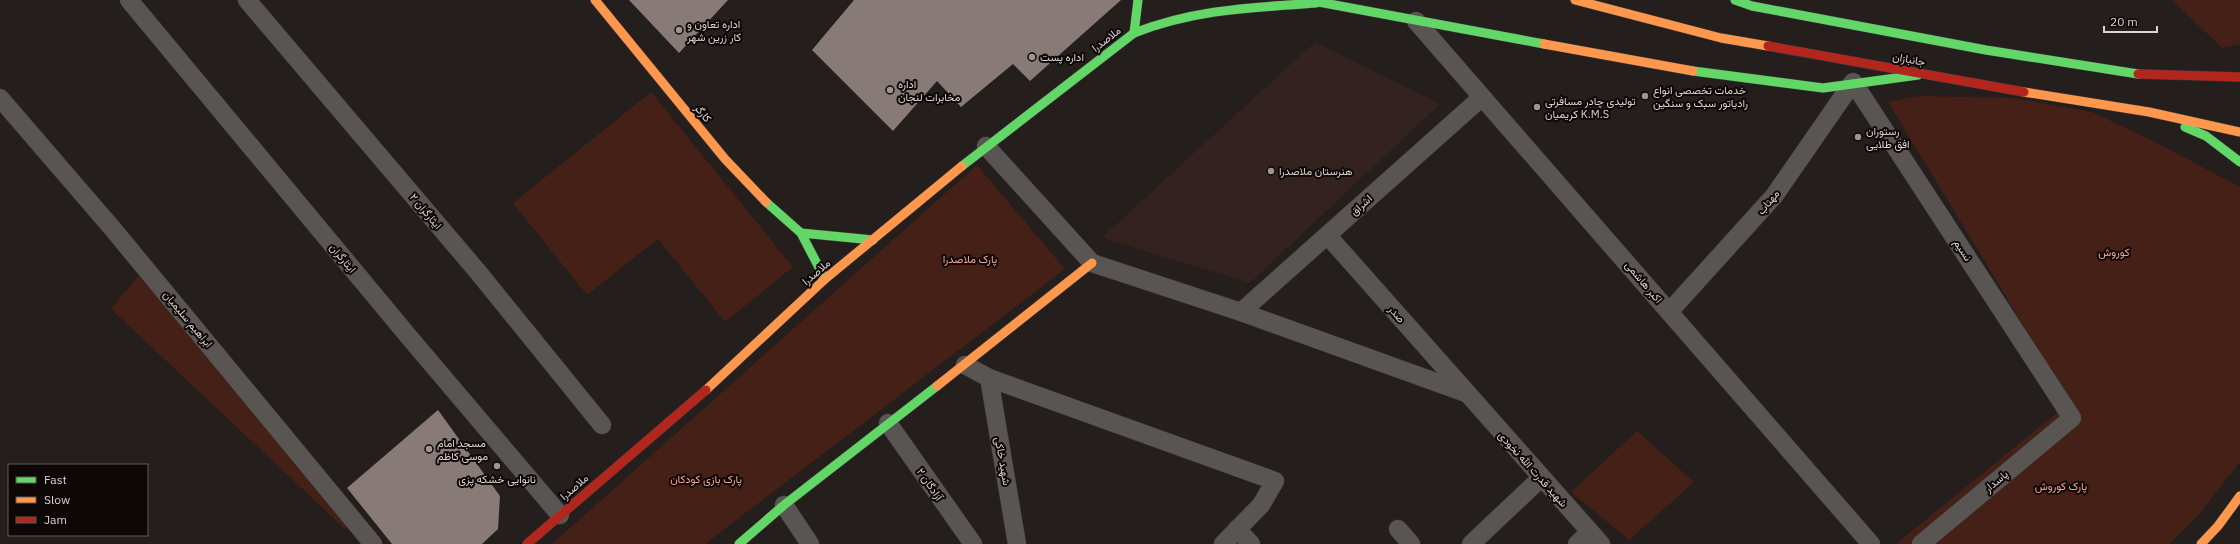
<svg xmlns="http://www.w3.org/2000/svg" width="2240" height="544" viewBox="0 0 2240 544" font-family="'IBM Plex Sans',Vazirmatn,sans-serif">
  <style>
    .built { fill: #33221f }
    .green { fill: #452017 }
    .building { fill: #887a76 }
    .lines { fill: none; stroke-linecap: round; stroke-linejoin: round }
    .street-casing { stroke: #3f3939; stroke-width: 19 }
    .fast-casing { stroke: #3f3939; stroke-width: 10 }
    .slow-casing { stroke: #3f3939; stroke-width: 10 }
    .jam-casing { stroke: #3f3939; stroke-width: 10 }
    .street { stroke: #595553; stroke-width: 18 }
    .fast { stroke: #63d668; stroke-width: 9 }
    .slow { stroke: #ff974d; stroke-width: 9 }
    .jam { stroke: #b3261e; stroke-width: 9 }
    .poi-dot { fill: #9c9593; stroke: #0d0807; stroke-width: 1.5 }
    .labels { text-anchor: middle; dominant-baseline: central; stroke-width: 4; stroke-linejoin: round; paint-order: stroke }
    .poi-label { font-size: 11px; fill: #ddd5d3; stroke: #0d0807; text-anchor: start }
    .street-label { font-size: 11px; fill: #ddd5d3; stroke: #0d0807 }
    .park-label { font-size: 11px; fill: #faa792; stroke: #0d0807 }
  </style>
  <rect width="100%" height="100%" fill="#241e1c"/>
  <polygon class="built" points="1315,42 1440,104 1250,283 1101,238"/>
  <g class="green">
    <polygon points="2172,0 2240,0 2240,44 2222,48"/>
    <polygon points="651,92 793,267 725,322 658,239 587,295 513,203"/>
    <polygon points="1918,96 2013,98 2092,112 2159,144 2240,187 2240,462 2200,513 2169,544 1896,544 2070,402 1888,102"/>
    <polygon points="977,165 1065,269 705,544 552,544"/>
    <polygon points="142,271 352,527 345,529 111,309"/>
    <polygon points="1637,431 1694,482 1629,540 1571,492"/>
  </g>
  <g class="building">
    <polygon points="629,0 728,0 679,53"/>
    <polygon points="854,0 1121,0 1030,81 1013,64 961,107 937,81 893,131 812,50"/>
    <polygon points="438,410 500,496 498,529 482,544 392,544 347,488"/>
  </g>
  <g class="lines">
    <defs>
      <g id="street">
        <polyline points="129,0 409,337 560,515"/>
        <polyline points="247,0 478,272 602,425"/>
        <polyline points="1416,21 1871,544"/>
        <polyline points="0,98 112,228 373,544"/>
        <polyline points="986,146 1092,263 1241,312 1466,393"/>
        <polyline points="1328,236 1601,544"/>
        <polyline points="1241,312 1481,98"/>
        <polyline points="1669,312 1774,196 1853,82 2072,418 1921,544"/>
        <polyline points="965,365 989,378 1275,481 1261,505 1223,544"/>
        <polyline points="989,378 1017,544"/>
        <polyline points="888,423 973,544"/>
        <polyline points="784,505 810,544"/>
        <polyline points="1237,529 1251,544"/>
        <polyline points="1398,529 1411,544"/>
        <polyline points="1471,544 1541,478"/>
        <polyline points="1577,544 1590,532"/>
      </g>
      <g id="fast">
        <polyline points="1308,0 1544,44"/>
        <polyline points="1735,0 1752,6 1986,50 2138,74"/>
        <polyline points="1134,33 1138,0"/>
        <polyline points="1693,71 1823,88 1918,75"/>
        <polyline points="2185,127 2206,136 2240,162"/>
        <path d="M 962,166 L 1134,33 C 1196,9 1250,8 1316,3"/>
        <polyline points="766,202 801,233 825,279"/>
        <polyline points="801,233 873,240"/>
        <polyline points="739,544 784,505 937,386"/>
      </g>
      <g id="slow">
        <polyline points="595,0 725,159 766,202"/>
        <polyline points="1575,0 1721,38 1768,46"/>
        <polyline points="1544,44 1693,71"/>
        <polyline points="2024,92 2149,112 2240,132"/>
        <polyline points="937,386 1092,263"/>
        <polyline points="706,390 825,279 962,166"/>
        <polyline points="2201,544 2218,526 2240,496"/>
      </g>
      <g id="jam">
        <polyline points="1768,46 2024,92"/>
        <polyline points="2138,74 2240,77"/>
        <polyline points="527,544 706,390"/>
      </g>
    </defs>
    <use href="#street" class="street-casing"/>
    <use href="#fast" class="fast-casing"/>
    <use href="#slow" class="slow-casing"/>
    <use href="#jam" class="jam-casing"/>
    <use href="#street" class="street"/>
    <use href="#fast" class="fast"/>
    <use href="#slow" class="slow"/>
    <use href="#jam" class="jam"/>
  </g>
  <g class="poi-dot">
    <circle cx="679" cy="30" r="4"/>
    <circle cx="1032" cy="57" r="4"/>
    <circle cx="890" cy="90" r="4"/>
    <circle cx="1645" cy="96" r="4"/>
    <circle cx="1537" cy="107" r="4"/>
    <circle cx="1858" cy="137" r="4"/>
    <circle cx="1271" cy="171" r="4"/>
    <circle cx="429" cy="449" r="4"/>
    <circle cx="497" cy="466" r="4"/>
  </g>
  <g class="labels">
    <g class="poi-label">
      <text x="687" y="24">اداره تعاون و<tspan x="687" dy="13">کار زرین شهر</tspan></text>
      <text x="1040" y="57">اداره پست</text>
      <text x="898" y="84">اداره<tspan x="898" dy="13">مخابرات لنجان</tspan></text>
      <text x="1653" y="90">خدمات تخصصی انواع<tspan x="1653" dy="13">رادیاتور سبک و سنگین</tspan></text>
      <text x="1545" y="101">تولیدی چادر مسافرتی<tspan x="1545" dy="13">کریمیان K.M.S</tspan></text>
      <text x="1866" y="131">رستوران<tspan x="1866" dy="13">افق طلایی</tspan></text>
      <text x="1279" y="171">هنرستان ملاصدرا</text>
      <text x="437" y="443">مسجد امام<tspan x="437" dy="13">موسی کاظم</tspan></text>
      <text x="497" y="479" text-anchor="middle">نانوایی خشکه پزی</text>
    </g>
    <g class="street-label">
      <text transform="translate(1106 39) rotate(-38)">ملاصدرا</text>
      <text transform="translate(1909 59) rotate(10)">جانبازان</text>
      <text transform="translate(703 113) rotate(51)">کارگر</text>
      <text transform="translate(1768 202) rotate(-51)">مهتاب</text>
      <text transform="translate(1361 205) rotate(-42)">اشراق</text>
      <text transform="translate(426 211) rotate(50)">ایثارگران ۲</text>
      <text transform="translate(1963 250) rotate(57)">نسیم</text>
      <text transform="translate(343 258) rotate(50)">ایثارگران</text>
      <text transform="translate(816 272) rotate(-41)">ملاصدرا</text>
      <text transform="translate(1644 282) rotate(50)">اکبر هاشمی</text>
      <text transform="translate(1397 314) rotate(49)">صدر</text>
      <text transform="translate(188 319) rotate(50)">ابراهیم سلیمیان</text>
      <text transform="translate(1003 461) rotate(80)">شهید خاکی</text>
      <text transform="translate(1533 469) rotate(48)">شهید قدرت الله نخودی</text>
      <text transform="translate(1996 481) rotate(-40)">پاسدار</text>
      <text transform="translate(930 484) rotate(55)">آزادگان ۲</text>
      <text transform="translate(574 487) rotate(-41)">ملاصدرا</text>
    </g>
    <g class="park-label">
      <text x="2114" y="252">کوروش</text>
      <text x="970" y="259">پارک ملاصدرا</text>
      <text x="706" y="479">پارک بازی کودکان</text>
      <text x="2061" y="486">پارک کوروش</text>
    </g>
  </g>
  <rect x="8" y="464" width="140" height="72" fill="#0d0807" stroke="#605a59"/>
  <rect x="16" y="477" width="20" height="6" fill="#63d668" stroke="#605a59"/>
  <text x="44" y="484" font-size="12" fill="#ddd5d3">Fast</text>
  <rect x="16" y="497" width="20" height="6" fill="#ff974d" stroke="#605a59"/>
  <text x="44" y="504" font-size="12" fill="#ddd5d3">Slow</text>
  <rect x="16" y="517" width="20" height="6" fill="#b3261e" stroke="#605a59"/>
  <text x="44" y="524" font-size="12" fill="#ddd5d3">Jam</text>
  <path d="M2104 26v6h53v-6" fill="none" stroke="#ddd5d3" stroke-width="2"/>
  <text x="2110" y="26" font-size="12" fill="#ddd5d3" stroke="#0d0807" stroke-width="3" paint-order="stroke">20 m</text>
</svg>
